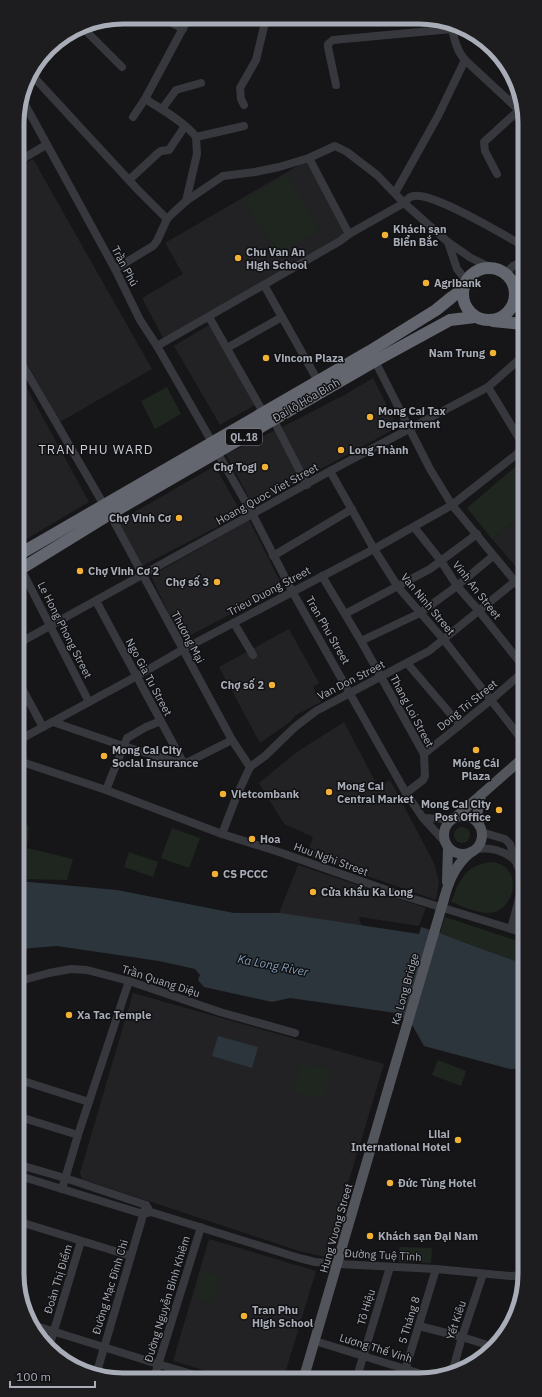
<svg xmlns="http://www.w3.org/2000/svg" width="542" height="1397" viewBox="0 0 542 1397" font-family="'IBM Plex Sans',sans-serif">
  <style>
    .built { fill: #222225 }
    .green { fill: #1e261f }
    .water { fill: #2c353c }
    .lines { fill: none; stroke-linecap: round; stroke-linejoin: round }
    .minor { stroke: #37383d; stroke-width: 8 }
    .major { stroke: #53555c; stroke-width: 10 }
    .highway { stroke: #63666e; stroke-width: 12 }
    .major-bridge { stroke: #53555c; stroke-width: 10 }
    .poi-dot { fill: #f2b134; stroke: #111113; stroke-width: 1.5 }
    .labels { text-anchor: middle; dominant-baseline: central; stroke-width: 3; stroke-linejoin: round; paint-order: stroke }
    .shield { fill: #111113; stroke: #7b7e86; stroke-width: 1 }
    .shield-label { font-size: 10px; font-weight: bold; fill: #a8adb8 }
    .poi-label { font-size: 11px; font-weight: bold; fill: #a8adb8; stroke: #111113; text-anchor: start }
    .street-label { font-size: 11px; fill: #a8adb8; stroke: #111113 }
    .water-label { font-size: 12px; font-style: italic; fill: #7f9bb3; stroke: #111113 }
    .quarter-label { font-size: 13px; letter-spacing: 1px; fill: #c9ccd4; stroke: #111113 }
    .rim { fill: none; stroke: #a8adb8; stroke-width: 5 }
  </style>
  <rect width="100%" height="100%" fill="#161618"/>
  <g class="built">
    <polygon points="33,159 152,369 60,422 18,347 17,168"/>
    <polygon points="306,161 346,232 344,234 163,338 142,298 183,274 165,243"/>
    <polygon points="209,325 255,405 220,425 174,346"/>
    <polygon points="18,372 89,502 18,544"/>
    <polygon points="373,378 398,427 253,506 226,454 300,418 336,399 341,397"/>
    <polygon points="215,466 242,514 140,567 117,522"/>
    <polygon points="523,513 523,564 518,569 492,539"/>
    <polygon points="249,520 283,587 181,640 151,576"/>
    <polygon points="289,629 319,683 313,687 321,702 296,715 290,722 260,743 219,667"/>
    <polygon points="344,722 378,787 390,780 434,863 439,882 436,900 307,855 313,837 284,824 259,783 297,752"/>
    <polygon points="298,865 426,908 419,926 360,917 359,920 362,926 279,913"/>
    <polygon points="133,993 384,1064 326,1257 299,1251 82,1179 80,1173"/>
    <polygon points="209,1239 316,1271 284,1377 227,1377 173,1361"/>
  </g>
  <g class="green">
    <polygon points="287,175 319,229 278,254 245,200"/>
    <polygon points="167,387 181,414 155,429 141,401"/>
    <polygon points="522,461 523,513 492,539 467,508"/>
    <polygon points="23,821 29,827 27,848 73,859 67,880 19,879 19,826"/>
    <circle cx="462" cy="835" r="8"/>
    <polygon points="172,828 200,838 189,868 161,858"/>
    <polygon points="129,852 158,862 153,877 124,867"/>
    <path d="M 491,862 C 526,865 515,914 487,913 C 475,912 462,906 451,902 C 460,880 464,866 491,862 Z"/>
    <polygon points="445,917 524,943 524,964 463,942 440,933"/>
    <polygon points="438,1060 466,1071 461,1086 432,1075"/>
    <polygon points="301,1063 331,1070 323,1100 293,1092"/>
    <polygon points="399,1247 432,1248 431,1263 399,1262"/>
    <polygon points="202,1270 221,1276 213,1303 194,1297"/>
  </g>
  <g class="water">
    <polygon points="19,881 117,890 234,913 281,913 419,934 421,927 440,933 463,942 524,964 524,1069 510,1069 424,1046 411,1023 396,1013 290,998 272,1002 204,987 198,980 200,975 195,969 159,961 57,946 20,949"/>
    <polygon points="218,1036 258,1047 252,1068 212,1056"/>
  </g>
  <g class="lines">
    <g class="minor">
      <polyline points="161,17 183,29"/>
      <path d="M 451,25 C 454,37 456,50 465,60 L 521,112"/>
      <polyline points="81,26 122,67"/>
      <polyline points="30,73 138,190 167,219"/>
      <polyline points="336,85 328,47 328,44 333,40 452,29"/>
      <polyline points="22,99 115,269 140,320 157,346 212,442"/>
      <polyline points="510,100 520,93"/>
      <polyline points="244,105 241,99 240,88 256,60 266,18"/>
      <polyline points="162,109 176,90 201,83"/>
      <polyline points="133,117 145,99"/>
      <polyline points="196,137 244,126"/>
      <polyline points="309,158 349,234"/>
      <polyline points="17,162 46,145"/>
      <polyline points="497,174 485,151 484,142 519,110"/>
      <polyline points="129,180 157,154 161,151 169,150 185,126"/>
      <polyline points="395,193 438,116 465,60"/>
      <path d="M 186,201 L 197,154 L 196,137 C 186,123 160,108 145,99 L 189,17"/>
      <polyline points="448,242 457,269 466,280"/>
      <polyline points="115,269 153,246 157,241 167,219 172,214 186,201 223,176 255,172 279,167 309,158 335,146 347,152 377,175 404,203 448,242 471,258 490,267"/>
      <polyline points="506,273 513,266 522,262"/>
      <polyline points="514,283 522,276"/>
      <polyline points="264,285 318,381"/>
      <polyline points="209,317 263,412"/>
      <path d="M 157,346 L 340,241 L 349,234 L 404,203 C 407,200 409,196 414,196 C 433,192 502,234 522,245"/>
      <polyline points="227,348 282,317"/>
      <polyline points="18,357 104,505"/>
      <polyline points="375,361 430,469 452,505 523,591"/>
      <polyline points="488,387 522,443"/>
      <polyline points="273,419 307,485"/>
      <polyline points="217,452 253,515 292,591 406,793 423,818 445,842"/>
      <polyline points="330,471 374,549 398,587 444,640 523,741"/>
      <polyline points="110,514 232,740 250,767"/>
      <polyline points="414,527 441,561 457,586 479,611 523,666"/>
      <polyline points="273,556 352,509"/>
      <polyline points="21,569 89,702"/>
      <polyline points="322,576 361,641 424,754 425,776 423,780 406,793"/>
      <polyline points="96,601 184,764"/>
      <polyline points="345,614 430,569 477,534"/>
      <polyline points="234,623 253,655"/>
      <polyline points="361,641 420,613 457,586 493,556"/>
      <polyline points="19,643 330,471 488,387 522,357"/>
      <polyline points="407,663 460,725"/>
      <polyline points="19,683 43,727"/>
      <polyline points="53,722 123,746 184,764 232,740"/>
      <polyline points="19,740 137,676 182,650 374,549 452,505 522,450"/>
      <polyline points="424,754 491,700 523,672"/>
      <polyline points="19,761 106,790 222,834 279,852 398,894 524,933"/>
      <polyline points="106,790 127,738 146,727 161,721"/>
      <polyline points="423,818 444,819 453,818"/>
      <polyline points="481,832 505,839 510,844 515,860 522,875 522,887 511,929"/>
      <polyline points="222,834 237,795 250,767 265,756 295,727 316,711 429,651 523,575"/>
      <path d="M 475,849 C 491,847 502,850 515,860"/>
      <polyline points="515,860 524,850"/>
      <polyline points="20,981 49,973 71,969 87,970 129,981 220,1012 295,1033"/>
      <polyline points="20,1080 89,1102"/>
      <polyline points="20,1117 78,1135"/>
      <polyline points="20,1165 65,1178 146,1205 148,1208"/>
      <polyline points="20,1176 143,1214 151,1212 299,1258 315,1262 338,1264 436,1269 511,1276 525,1275"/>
      <polyline points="62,1189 78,1135 129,981"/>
      <polyline points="20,1222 131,1256"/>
      <polyline points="36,1326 158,1364 205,1378"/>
      <polyline points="419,1326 462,1337 494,1347"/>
      <polyline points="315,1341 431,1377"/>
      <polyline points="49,1347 81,1241"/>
      <polyline points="452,1373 462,1337 483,1274"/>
      <polyline points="96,1375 146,1205"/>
      <polyline points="357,1377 390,1267"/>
      <polyline points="403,1377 436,1269"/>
      <polyline points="154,1378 201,1227"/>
    </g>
    <g class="major">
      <circle cx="463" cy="835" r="19"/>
      <polyline points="457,816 523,758"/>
      <polyline points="479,825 477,815 481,795"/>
      <polyline points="447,882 448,847"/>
      <path d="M 444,899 C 449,880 456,864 471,852"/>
      <polyline points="304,1377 389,1086"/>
    </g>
    <g class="highway">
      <circle cx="489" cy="294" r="26"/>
      <polyline points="493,321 522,324"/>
      <polyline points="18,555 370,351 436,310 452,297 463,289"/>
      <polyline points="19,570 110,514 375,361 450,320 475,317"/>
    </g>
    <polyline class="major-bridge" points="389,1086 444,899"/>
  </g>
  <g class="poi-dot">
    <circle cx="385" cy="235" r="4"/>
    <circle cx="238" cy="258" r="4"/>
    <circle cx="426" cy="283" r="4"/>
    <circle cx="493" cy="353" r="4"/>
    <circle cx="266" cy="358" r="4"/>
    <circle cx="370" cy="417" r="4"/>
    <circle cx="341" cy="450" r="4"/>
    <circle cx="265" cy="467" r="4"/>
    <circle cx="179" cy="518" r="4"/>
    <circle cx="80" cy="571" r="4"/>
    <circle cx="217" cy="582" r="4"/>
    <circle cx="272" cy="685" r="4"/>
    <circle cx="476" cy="750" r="4"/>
    <circle cx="104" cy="756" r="4"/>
    <circle cx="329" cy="792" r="4"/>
    <circle cx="223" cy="794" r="4"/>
    <circle cx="499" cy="810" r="4"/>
    <circle cx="252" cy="839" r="4"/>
    <circle cx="215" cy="874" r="4"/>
    <circle cx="313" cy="892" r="4"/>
    <circle cx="69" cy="1015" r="4"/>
    <circle cx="458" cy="1140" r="4"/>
    <circle cx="390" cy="1183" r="4"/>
    <circle cx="370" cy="1236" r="4"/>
    <circle cx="244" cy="1316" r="4"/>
  </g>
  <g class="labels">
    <rect class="shield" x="226" y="429" width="36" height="16" rx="3"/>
    <g class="shield-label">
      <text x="244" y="437">QL.18</text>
    </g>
    <g class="poi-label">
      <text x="393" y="229">Khách sạn<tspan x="393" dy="13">Biển Bắc</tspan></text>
      <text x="246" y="252">Chu Van An<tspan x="246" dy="13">High School</tspan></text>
      <text x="434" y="283">Agribank</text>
      <text x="485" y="353" text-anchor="end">Nam Trung</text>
      <text x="274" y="358">Vincom Plaza</text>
      <text x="378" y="411">Mong Cai Tax<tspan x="378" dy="13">Department</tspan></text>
      <text x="349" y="450">Long Thành</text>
      <text x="257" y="467" text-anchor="end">Chợ Togi</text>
      <text x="171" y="518" text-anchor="end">Chợ Vinh Cơ</text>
      <text x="88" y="571">Chợ Vinh Cơ 2</text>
      <text x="209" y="582" text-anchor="end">Chợ số 3</text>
      <text x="264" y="685" text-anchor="end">Chợ số 2</text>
      <text x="112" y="750">Mong Cai City<tspan x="112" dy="13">Social Insurance</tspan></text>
      <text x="476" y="763" text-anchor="middle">Móng Cái<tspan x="476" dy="13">Plaza</tspan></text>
      <text x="337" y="786">Mong Cai<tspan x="337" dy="13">Central Market</tspan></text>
      <text x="231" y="794">Vietcombank</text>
      <text x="491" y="804" text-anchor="end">Mong Cai City<tspan x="491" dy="13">Post Office</tspan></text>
      <text x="260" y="839">Hoa</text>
      <text x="223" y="874">CS PCCC</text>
      <text x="321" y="892">Cửa khẩu Ka Long</text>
      <text x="77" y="1015">Xa Tac Temple</text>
      <text x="450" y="1134" text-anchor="end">Lilai<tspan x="450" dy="13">International Hotel</tspan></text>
      <text x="398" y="1183">Đức Tùng Hotel</text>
      <text x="378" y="1236">Khách sạn Đại Nam</text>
      <text x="252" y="1310">Tran Phu<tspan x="252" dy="13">High School</tspan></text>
    </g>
    <g class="street-label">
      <text transform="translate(125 266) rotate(62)">Trần Phú</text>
      <text transform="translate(306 400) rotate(-30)">Đại lộ Hòa Bình</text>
      <text transform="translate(267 494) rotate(-29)">Hoang Quoc Viet Street</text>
      <text transform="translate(477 590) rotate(52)">Vinh An Street</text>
      <text transform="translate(269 591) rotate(-28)">Trieu Duong Street</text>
      <text transform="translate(428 604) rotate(50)">Van Ninh Street</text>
      <text transform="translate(65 630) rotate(63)">Le Hong Phong Street</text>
      <text transform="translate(328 630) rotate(60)">Tran Phu Street</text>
      <text transform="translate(188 637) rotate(62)">Thương Mại</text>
      <text transform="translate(149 677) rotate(62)">Ngo Gia Tu Street</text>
      <text transform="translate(351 680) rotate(-27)">Van Don Street</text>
      <text transform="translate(467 705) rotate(-39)">Dong Tri Street</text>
      <text transform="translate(412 711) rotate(62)">Thang Loi Street</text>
      <text transform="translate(331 859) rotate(20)">Huu Nghi Street</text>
      <text transform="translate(161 981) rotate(18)">Trần Quang Diệu</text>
      <text transform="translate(405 989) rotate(-74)">Ka Long Bridge</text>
      <text transform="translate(336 1228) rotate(-74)">Hung Vuong Street</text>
      <text transform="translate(383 1255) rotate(3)">Đường Tuệ Tĩnh</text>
      <text transform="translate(58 1279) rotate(-73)">Đoàn Thị Điểm</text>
      <text transform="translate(110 1287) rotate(-73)">Đường Mạc Đĩnh Chi</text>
      <text transform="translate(167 1299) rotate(-73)">Đường Nguyễn Bỉnh Khiêm</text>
      <text transform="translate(366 1307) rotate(-73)">Tô Hiệu</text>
      <text transform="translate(409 1320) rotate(-73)">5 Tháng 8</text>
      <text transform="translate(456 1320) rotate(-72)">Yết Kiêu</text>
      <text transform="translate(376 1348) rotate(17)">Lương Thế Vinh</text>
    </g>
    <g class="water-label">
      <text transform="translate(273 965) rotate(11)">Ka Long River</text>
    </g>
    <g class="quarter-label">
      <text x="96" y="449">TRAN PHU WARD</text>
    </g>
  </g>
  <path d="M0 0H542V1397H0ZM123 24H419A99 99 0 0 1 518 123V1274A99 99 0 0 1 419 1373H123A99 99 0 0 1 24 1274V123A99 99 0 0 1 123 24Z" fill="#1d1d20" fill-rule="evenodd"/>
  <path class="rim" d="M123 24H419A99 99 0 0 1 518 123V1274A99 99 0 0 1 419 1373H123A99 99 0 0 1 24 1274V123A99 99 0 0 1 123 24Z"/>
  <path d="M10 1381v6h85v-6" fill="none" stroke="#a8adb8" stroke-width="2"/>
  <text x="16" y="1381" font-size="12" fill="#a8adb8" stroke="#111113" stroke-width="3" paint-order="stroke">100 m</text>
</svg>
